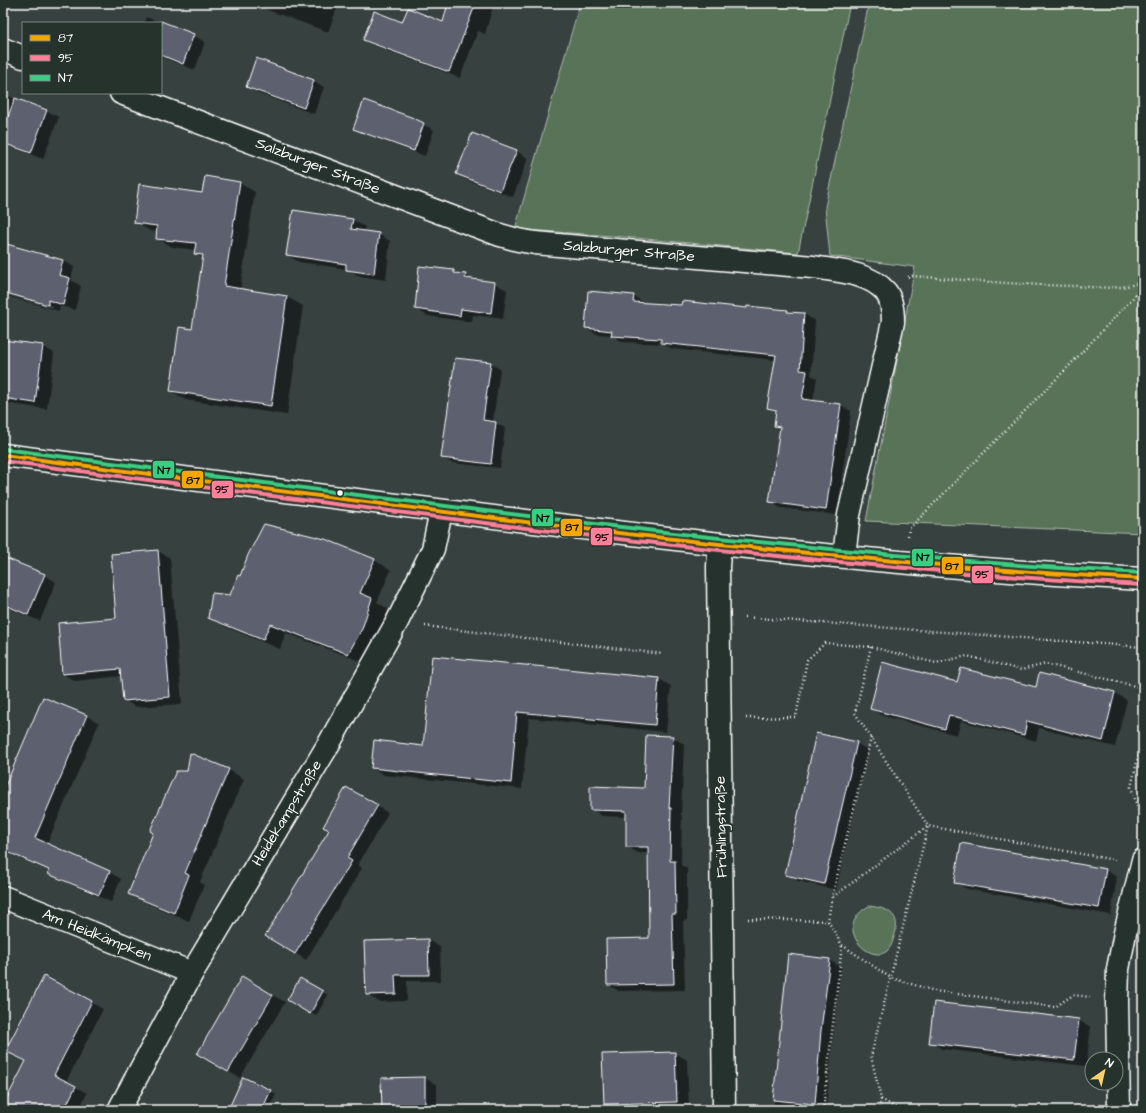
<svg xmlns="http://www.w3.org/2000/svg" width="1146" height="1113" viewBox="0 0 1146 1113" font-family="'Architects Daughter',sans-serif">
  <style>
    .green { fill: #587358; stroke: #acb9ac }
    .shadow { fill: #0007 }
    .building { fill: #5d616e; stroke: #fff }
    .lines { fill: none; stroke-linecap: round; stroke-linejoin: round }
    .minor-casing { stroke: #fff; stroke-width: 25 }
    .secondary-casing { stroke: #fff; stroke-width: 25 }
    .path { stroke: #fff; stroke-width: 2.5; stroke-dasharray: 1 3; stroke-linecap: butt }
    .minor { stroke: #26332d; stroke-width: 22 }
    .secondary { stroke: #26332d; stroke-width: 22 }
    .bus-1-casing { stroke: #26332d; stroke-width: 7 }
    .bus-2-casing { stroke: #26332d; stroke-width: 7 }
    .bus-3-casing { stroke: #26332d; stroke-width: 7 }
    .bus-1 { stroke: #f7a600; stroke-width: 4 }
    .bus-2 { stroke: #ff8098; stroke-width: 4 }
    .bus-3 { stroke: #3ace82; stroke-width: 4 }
    .bus-dot { fill: #fff; stroke: #26332d; stroke-width: 1.5 }
    .labels { text-anchor: middle; dominant-baseline: central; stroke-width: 3.5; stroke-linejoin: round; paint-order: stroke }
    .street-label { font-size: 15px; fill: #fff; stroke: #26332d }
    .line-badge { stroke: #26332d; stroke-width: 1.5 }
    .pale-badge-label { font-size: 11px; text-anchor: middle; font-weight: bold; fill: #111 }
  </style>
  <rect width="100%" height="100%" fill="#364140"/>
  <filter id="ink" filterUnits="userSpaceOnUse"><feTurbulence type="fractalNoise" baseFrequency=".025" numOctaves="2"/><feDisplacementMap in="SourceGraphic" scale="8" xChannelSelector="R" yChannelSelector="G"/><feConvolveMatrix kernelMatrix="1 2 1 2 8 2 1 2 1" color-interpolation-filters="sRGB"/></filter>
  <g filter="url(#ink)">
    <g class="green">
      <polygon points="580,3 850,3 798,253 613,236 515,229"/>
      <polygon points="869,3 1143,3 1143,533 866,521 915,267 830,256 825,207"/>
      <path d="M 869,906 C 886,908 901,913 895,934 C 893,940 892,946 887,951 C 870,965 831,927 869,906 Z"/>
    </g>
    <g class="shadow">
      <polygon points="248,3 332,3 338,6 328,32"/>
      <polygon points="449,3 494,3 485,34 478,31 460,78 376,46 365,39 403,23 443,23"/>
      <polygon points="146,17 193,35 205,42 195,70 161,57 161,23 144,23"/>
      <polygon points="313,81 324,87 314,114 257,93 247,87"/>
      <polygon points="3,94 47,111 59,117 43,159 3,144"/>
      <polygon points="410,118 434,130 425,156 365,134 354,128"/>
      <polygon points="516,151 528,158 513,197 469,181 457,174"/>
      <polygon points="240,183 255,192 240,290 287,297 303,306 287,415 186,400 171,391 193,330 204,258 195,253 196,250 172,247 157,238 158,232 150,231 135,222 203,194"/>
      <polygon points="353,220 365,227 364,232 378,234 390,241 386,280 359,276 347,269 299,262 287,255"/>
      <polygon points="3,244 63,260 74,267 71,280 81,286 75,310 60,306 59,311 3,295 3,294 52,308 53,306 3,291"/>
      <polygon points="420,267 454,271 460,274 465,275 475,281 494,283 507,290 503,319 473,315 472,322 428,316 416,309"/>
      <polygon points="634,296 644,303 787,311 793,314 804,314 815,321 811,375 817,378 813,401 841,405 851,411 837,515 781,508 770,502 781,429 775,425 777,412 768,408 776,360 672,349 664,344 623,342 612,335 597,334 586,328"/>
      <polygon points="3,341 42,346 54,353 47,409 3,403"/>
      <polygon points="490,363 500,369 493,422 505,428 500,468 452,463 443,458"/>
      <polygon points="158,551 170,558 182,704 136,707 124,700 122,676 75,681 63,674 117,619 112,554"/>
      <polygon points="3,558 44,575 56,582 40,621 3,606"/>
      <polygon points="374,560 391,570 377,602 388,609 379,639 365,663 286,633 280,649 226,627 209,618 230,596"/>
      <polygon points="433,657 659,679 671,686 666,732 529,718 522,789 384,775 372,768 424,747"/>
      <polygon points="958,683 1115,693 1127,700 1115,747 1039,728 1036,741 961,721 957,735 883,716 871,709"/>
      <polygon points="44,698 87,716 99,723 47,844 109,872 121,879 111,902 61,880 49,873 50,871 3,851 3,793"/>
      <polygon points="672,737 684,744 681,815 682,816 681,865 687,868 687,920 683,921 685,990 619,991 608,985 650,939 649,853 638,853 627,846 627,817 602,816 591,809 645,789"/>
      <polygon points="856,743 868,750 836,890 798,881 786,874"/>
      <polygon points="191,754 229,770 244,779 200,882 204,885 189,921 144,902 129,894 188,772"/>
      <polygon points="347,788 388,813 358,865 362,868 306,960 295,953"/>
      <polygon points="1105,870 1117,877 1111,915 967,889 955,882"/>
      <polygon points="428,940 440,947 441,981 407,981 407,1001 379,1002 367,995"/>
      <polygon points="829,960 841,967 833,1037 826,1110 811,1108 811,1110 774,1110 774,1100"/>
      <polygon points="44,977 103,1009 66,1082 87,1093 79,1110 3,1110 26,1061 6,1050"/>
      <polygon points="242,978 285,1002 240,1078 198,1054"/>
      <polygon points="300,979 328,995 316,1016 288,1000"/>
      <polygon points="1078,1020 1091,1027 1086,1066 942,1049 930,1042"/>
      <polygon points="675,1053 687,1060 689,1108 688,1110 616,1110 605,1103 603,1055"/>
      <polygon points="244,1078 276,1094 269,1110 229,1110"/>
      <polygon points="425,1078 437,1085 437,1110 383,1110"/>
    </g>
    <g class="building">
      <polygon points="448,3 476,3 449,72 363,40 374,11 402,22 408,8 443,22"/>
      <polygon points="161,21 194,34 183,64 161,55"/>
      <polygon points="256,58 314,80 304,108 246,87"/>
      <polygon points="15,98 47,110 31,153 3,143 3,130"/>
      <polygon points="364,100 411,117 424,123 414,151 353,129"/>
      <polygon points="472,133 517,150 500,191 456,174"/>
      <polygon points="205,176 240,182 224,286 287,296 271,406 170,391 179,327 192,329 203,255 194,254 196,243 156,239 157,226 134,223 139,184 202,193"/>
      <polygon points="293,210 353,219 351,229 379,233 374,274 346,270 346,264 286,255"/>
      <polygon points="3,243 63,260 59,275 70,278 63,305 48,300 48,305 3,292"/>
      <polygon points="419,266 454,270 454,273 466,274 465,278 495,282 491,313 461,309 460,316 415,309"/>
      <polygon points="588,291 634,295 633,302 681,305 682,301 747,308 747,306 788,310 787,312 804,313 800,370 807,371 802,399 841,404 826,510 769,502 780,427 774,426 776,410 767,408 776,355 661,343 661,339 611,336 612,331 585,328"/>
      <polygon points="3,340 43,345 35,403 3,398"/>
      <polygon points="455,358 491,362 483,420 496,422 491,464 441,458"/>
      <polygon points="264,524 325,539 375,559 360,593 372,598 362,629 348,654 270,624 263,640 208,618 212,593 230,595 238,575 240,576 248,555"/>
      <polygon points="158,550 170,697 123,701 120,669 62,674 58,623 116,618 111,554"/>
      <polygon points="3,557 45,574 28,615 3,604"/>
      <polygon points="432,656 659,678 655,725 517,712 511,783 371,768 374,740 423,746"/>
      <polygon points="882,662 957,682 961,668 1036,687 1039,673 1115,692 1103,741 1027,721 1024,735 949,715 945,729 870,709"/>
      <polygon points="43,697 87,715 35,838 110,871 99,895 48,874 49,870 3,850 3,791"/>
      <polygon points="816,733 857,742 824,884 785,875"/>
      <polygon points="646,735 673,736 669,808 671,808 670,861 675,861 676,914 672,914 674,984 607,985 606,939 649,938 648,847 626,847 626,811 590,810 590,786 644,788"/>
      <polygon points="190,753 229,769 185,873 189,875 174,913 128,894 153,833 150,831 176,771 187,771"/>
      <polygon points="346,787 378,805 347,858 352,861 295,954 265,936 329,830 323,827"/>
      <polygon points="961,843 1106,869 1099,908 954,883"/>
      <polygon points="428,939 429,975 395,975 396,994 366,995 364,941"/>
      <polygon points="788,954 830,959 821,1030 815,1104 773,1100"/>
      <polygon points="44,976 92,1001 54,1075 76,1086 64,1110 3,1110 3,1106 26,1061 5,1051"/>
      <polygon points="242,976 273,995 228,1072 197,1054"/>
      <polygon points="300,978 323,991 310,1014 287,1000"/>
      <polygon points="934,1002 1079,1019 1074,1060 929,1043"/>
      <polygon points="675,1052 677,1102 604,1104 602,1054"/>
      <polygon points="243,1077 271,1090 262,1110 228,1110"/>
      <polygon points="425,1077 425,1110 382,1110 381,1078"/>
    </g>
    <g class="lines">
      <defs>
        <g id="minor">
          <polyline points="3,49 23,57"/>
          <path d="M 121,93 L 500,235 L 518,240 L 535,243 L 813,267 C 836,271 869,272 886,292 C 892,300 893,312 893,322 L 849,515 L 844,556"/>
          <polyline points="720,544 718,566 724,1110"/>
          <polyline points="3,897 192,973"/>
          <polyline points="119,1110 192,973 327,747 397,622 433,549 441,511"/>
          <polyline points="1119,1110 1117,1002 1118,969 1125,933 1143,860"/>
        </g>
        <path id="secondary" d="M 3,455 C 175,477 346,499 518,520 C 725,546 934,569 1143,579"/>
      </defs>
      <use href="#minor" class="minor-casing"/>
      <use href="#secondary" class="secondary-casing"/>
      <g class="path">
        <path d="M 908,277 L 912,276 C 966,280 1020,285 1074,286 C 1096,287 1122,291 1143,281"/>
        <polyline points="908,536 909,529 1069,366 1143,287"/>
        <polyline points="744,617 1143,647"/>
        <polyline points="425,626 663,654"/>
        <polyline points="871,647 855,713 928,826 871,1056 881,1099 879,1110"/>
        <polyline points="746,718 796,717 807,660 825,643 871,647 936,663 967,656 1021,670 1046,664 1143,688"/>
        <polyline points="1143,736 1131,787 1143,825"/>
        <polyline points="871,738 832,897 828,921 842,945 891,978 935,991 1055,1007 1073,995 1090,997"/>
        <polyline points="833,897 928,826 1115,860"/>
        <polyline points="748,919 828,921"/>
        <polyline points="881,1099 900,1110"/>
        <polyline points="823,1110 842,945"/>
      </g>
      <use href="#minor" class="minor"/>
      <use href="#secondary" class="secondary"/>
      <defs>
        <path id="bus-1" d="M 3,455 C 382,504 761,558 1143,579"/>
        <path id="bus-2" d="M 3,461 C 382,510 761,564 1143,585"/>
        <path id="bus-3" d="M 4,449 C 383,498 761,552 1143,573"/>
      </defs>
      <use href="#bus-1" class="bus-1-casing"/>
      <use href="#bus-2" class="bus-2-casing"/>
      <use href="#bus-3" class="bus-3-casing"/>
      <use href="#bus-1" class="bus-1"/>
      <use href="#bus-2" class="bus-2"/>
      <use href="#bus-3" class="bus-3"/>
    </g>
  </g>
  <circle class="bus-dot" cx="340" cy="493" r="3.5"/>
  <g class="labels">
    <g class="street-label">
      <text transform="translate(318 166) rotate(21)">Salzburger Straße</text>
      <text transform="translate(629 251) rotate(5)">Salzburger Straße</text>
      <text transform="translate(287 813) rotate(-59)">Heidekampstraße</text>
      <text transform="translate(721 827) rotate(-91)">Frühlingstraße</text>
      <text transform="translate(97 935) rotate(22)">Am Heidkämpken</text>
    </g>
  </g>
  <g class="line-badge">
    <rect x="152" y="460" width="23" height="19" rx="4" fill="#3ace82"/>
    <rect x="181" y="470" width="23" height="19" rx="4" fill="#f7a600"/>
    <rect x="211" y="480" width="23" height="19" rx="4" fill="#ff8098"/>
    <rect x="531" y="508" width="23" height="19" rx="4" fill="#3ace82"/>
    <rect x="560" y="518" width="23" height="19" rx="4" fill="#f7a600"/>
    <rect x="590" y="527" width="23" height="19" rx="4" fill="#ff8098"/>
    <rect x="911" y="548" width="23" height="19" rx="4" fill="#3ace82"/>
    <rect x="941" y="556" width="23" height="19" rx="4" fill="#f7a600"/>
    <rect x="971" y="565" width="23" height="19" rx="4" fill="#ff8098"/>
  </g>
  <g class="pale-badge-label">
    <text x="164" y="474">N7</text>
    <text x="193" y="484">87</text>
    <text x="222" y="493">95</text>
    <text x="543" y="522">N7</text>
    <text x="572" y="531">87</text>
    <text x="602" y="541">95</text>
    <text x="923" y="561">N7</text>
    <text x="952" y="570">87</text>
    <text x="982" y="578">95</text>
  </g>
  <rect width="1146" height="1113" fill="none" stroke="#26332d" stroke-width="16"/>
  <rect x="8" y="8" width="1130" height="1097" fill="none" stroke="#fff" stroke-width="1.5" filter="url(#ink)"/>
  <rect x="22" y="22" width="140" height="72" fill="#26332d" stroke="#7d8581"/>
  <rect x="30" y="35" width="20" height="6" fill="#f7a600" stroke="#7d8581"/>
  <text x="58" y="42" font-size="12" fill="#ffffff">87</text>
  <rect x="30" y="55" width="20" height="6" fill="#ff8098" stroke="#7d8581"/>
  <text x="58" y="62" font-size="12" fill="#ffffff">95</text>
  <rect x="30" y="75" width="20" height="6" fill="#3ace82" stroke="#7d8581"/>
  <text x="58" y="82" font-size="12" fill="#ffffff">N7</text>
  <g transform="translate(1104 1071) rotate(34)"><circle r="19" fill="#26332d" stroke="#7d8581"/>
  <path d="M0-3L7 15L0 10L-7 15Z" fill="#ffd166"/>
  <text y="-6" font-size="11" font-weight="bold" text-anchor="middle" fill="#ffffff">N</text>
  </g>
</svg>
